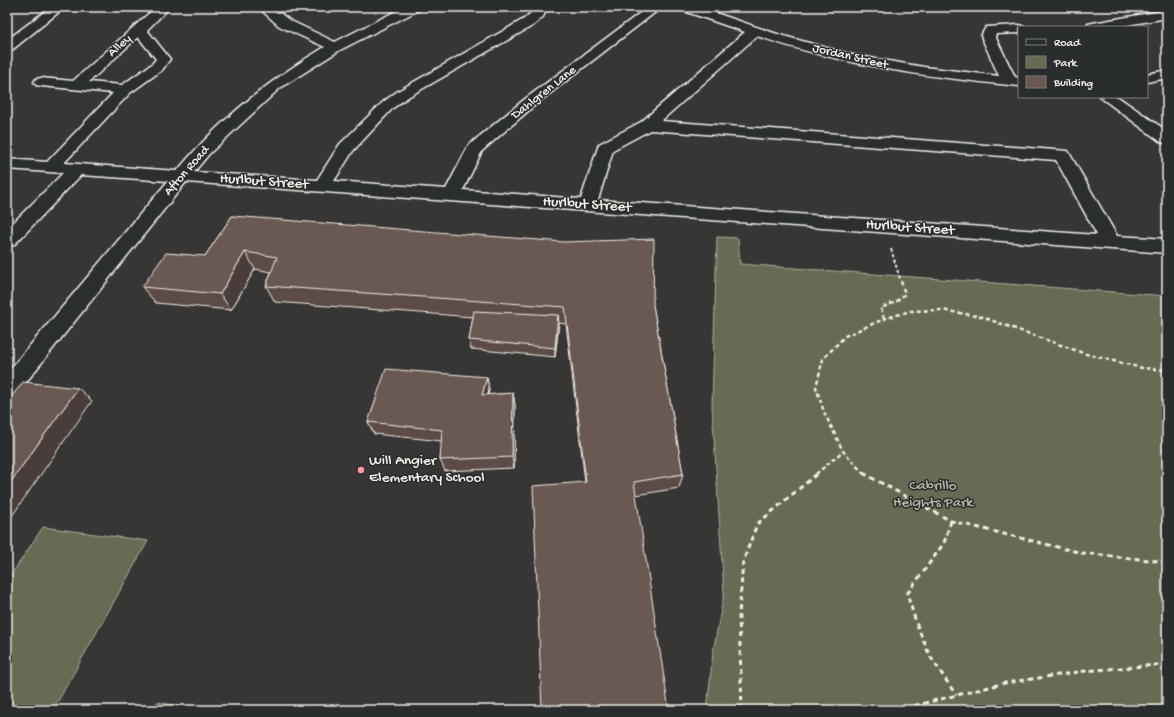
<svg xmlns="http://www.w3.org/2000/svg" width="1174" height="717" viewBox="0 0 1174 717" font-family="'Gochi Hand',sans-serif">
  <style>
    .green { fill: #656c52; stroke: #acae9d }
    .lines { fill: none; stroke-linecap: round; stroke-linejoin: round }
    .minor-casing { stroke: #f4f1e8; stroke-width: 3 }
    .path-far2 { stroke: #f4f1e8; stroke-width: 2; stroke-dasharray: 3 2.5; stroke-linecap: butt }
    .path-far1 { stroke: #f4f1e8; stroke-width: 2.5; stroke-dasharray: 4 3; stroke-linecap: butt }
    .path { stroke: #f4f1e8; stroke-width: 3; stroke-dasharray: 5 4; stroke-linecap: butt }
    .minor { fill: #2a2d2e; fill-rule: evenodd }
    .wall { fill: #5b4c47; stroke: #f4f1e8 }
    .shaded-wall { fill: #4a3e3a; stroke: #f4f1e8 }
    .building { fill: #6a5853; stroke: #f4f1e8 }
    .poi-dot { fill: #ff9aa2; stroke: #2a2d2e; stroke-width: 1.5 }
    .labels { text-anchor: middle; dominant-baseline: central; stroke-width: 3; stroke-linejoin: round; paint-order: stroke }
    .far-street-label { font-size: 13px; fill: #f4f1e8; stroke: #2a2d2e }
    .street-label { font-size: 15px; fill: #f4f1e8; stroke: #2a2d2e }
    .poi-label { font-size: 15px; fill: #f4f1e8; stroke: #2a2d2e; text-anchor: start }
    .park-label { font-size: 15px; fill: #b4b5a4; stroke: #2a2d2e }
  </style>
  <rect width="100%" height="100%" fill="#373635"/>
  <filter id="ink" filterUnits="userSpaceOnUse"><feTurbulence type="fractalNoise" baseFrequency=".025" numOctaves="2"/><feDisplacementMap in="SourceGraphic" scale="8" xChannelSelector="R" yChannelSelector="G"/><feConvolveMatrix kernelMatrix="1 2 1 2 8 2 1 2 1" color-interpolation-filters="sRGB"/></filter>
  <g filter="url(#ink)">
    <g class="green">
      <polygon points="717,237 738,238 740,264 1167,296 1167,710 707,710 713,652 724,594 712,406"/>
      <polygon points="43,527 148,541 53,710 7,710 7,581"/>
      <polygon points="158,702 197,710 147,710"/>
    </g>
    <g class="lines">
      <defs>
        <g id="minor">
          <polygon points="51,7 65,7 12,50 7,51 7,40"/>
          <path d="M 156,7 L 170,7 L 147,30 L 170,59 L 162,70 L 130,93 L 64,163 L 177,171 C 218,121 269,80 325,47 L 279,26 L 258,7 L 272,7 L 289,20 L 335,42 L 404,7 L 420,7 L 419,10 L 340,50 L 280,88 L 209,154 L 194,172 L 317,180 L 340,144 L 383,102 L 398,91 L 524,19 L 532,12 L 535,7 L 547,7 L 543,17 L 534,25 L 408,97 L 393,108 L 353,151 L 334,181 L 446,189 L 469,145 L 525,99 L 648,7 L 662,7 L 535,105 L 482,151 L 463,190 L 581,199 L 599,144 L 641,122 L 745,32 L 681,10 L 680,7 L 698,7 L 780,35 L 853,55 L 924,67 L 999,76 L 981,36 L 986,27 L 1019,25 L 1024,27 L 1019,27 L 1019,33 L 996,34 L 995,36 L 1015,77 L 1019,78 L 1019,86 C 926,77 846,66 757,36 L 661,121 L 1068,151 L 1117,236 L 1167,239 L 1167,253 L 186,182 L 15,396 L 7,398 L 7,373 L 168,181 L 81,175 L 14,245 L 7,246 L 7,229 L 63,173 L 7,169 L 7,159 L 47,162 L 113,93 L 41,86 L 36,85 L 34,82 L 36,79 L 41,78 L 73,81 ZM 138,37 L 156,59 L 152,64 L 122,85 L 89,82 ZM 650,130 L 1056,160 L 1097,235 L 598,200 L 613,150 Z"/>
          <polygon points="1167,10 1167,18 1116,27 1086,27 1088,24 1093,23"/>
          <polygon points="1167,70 1167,78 1147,82 1147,74"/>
          <polygon points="1100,97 1118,97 1167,131 1167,144 1161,142"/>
        </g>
      </defs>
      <use href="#minor" class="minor-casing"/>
      <polyline class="path-far2" points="891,249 900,279"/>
      <g class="path-far1">
        <polyline points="884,319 881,308 896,302 905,294 900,278"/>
        <polyline points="816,474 843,451"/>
        <polyline points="864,474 843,451 824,412 816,387 823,359 845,336 884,319 910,311 942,310 982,317 1086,354 1142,368 1167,370"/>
      </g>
      <g class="path">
        <polyline points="863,473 951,521 1082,553 1167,562"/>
        <polyline points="951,521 944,543 907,594 918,628 930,656 956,695"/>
        <polyline points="742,710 739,615 743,562 757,524 818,473"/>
        <polyline points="897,710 1005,683 1085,671 1156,665 1167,666"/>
      </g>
      <use href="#minor" class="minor"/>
    </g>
    <g class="wall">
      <polygon points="232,216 653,305 683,474 679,488 636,495 585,482 566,324 559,323 555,357 471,349 469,340 473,317 275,302 266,286 271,272 255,269 231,310 156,303 142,287 205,256"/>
      <polygon points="487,377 489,390 488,395 513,393 515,405 514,468 445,471 440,460 442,441 374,434 368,422"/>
    </g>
    <g class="shaded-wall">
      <polygon points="245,252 255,269 231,310 220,294"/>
      <polygon points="558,315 559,324 555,357 555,348"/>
      <polygon points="487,377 489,390 485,408 482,395"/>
      <polygon points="78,388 92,401 7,523 7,487"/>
      <polygon points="513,393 515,405 514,468 512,457"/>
    </g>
    <g class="building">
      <polygon points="232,216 564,242 654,239 653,305 683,474 634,482 669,710 542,710 533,486 586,482 565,307 266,286 277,257 245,252 220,294 142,287 166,253 205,256"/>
      <polygon points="474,311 558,315 555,348 469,340"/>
      <polygon points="386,369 487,377 482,395 513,393 512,457 440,460 442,430 368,422"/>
      <polygon points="23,382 78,388 7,487 7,402"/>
    </g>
  </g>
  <circle class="poi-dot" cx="361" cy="470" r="4"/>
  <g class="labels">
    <g class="far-street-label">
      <text transform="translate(120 46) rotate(-42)">Alley</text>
      <text transform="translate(850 57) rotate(13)">Jordan Street</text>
      <text transform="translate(544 93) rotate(-38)">Dahlgren Lane</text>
      <text transform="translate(187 171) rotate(-49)">Afton Road</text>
    </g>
    <g class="street-label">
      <text transform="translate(264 182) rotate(4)">Hurlbut Street</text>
      <text transform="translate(587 205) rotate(4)">Hurlbut Street</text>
      <text transform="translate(910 228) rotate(4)">Hurlbut Street</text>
    </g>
    <g class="poi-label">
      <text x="369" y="461">Will Angier<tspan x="369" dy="17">Elementary School</tspan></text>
    </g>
    <g class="park-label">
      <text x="933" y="486">Cabrillo<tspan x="933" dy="17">Heights Park</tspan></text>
    </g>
  </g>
  <rect width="1174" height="717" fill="none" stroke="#2a2d2e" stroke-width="24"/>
  <rect x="12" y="12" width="1150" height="693" fill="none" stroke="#f4f1e8" stroke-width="1.5" filter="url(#ink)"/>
  <rect x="1018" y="26" width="130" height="72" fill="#2a2d2e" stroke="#7b7b78"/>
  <rect x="1026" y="39" width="20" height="6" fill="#2a2d2e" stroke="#7b7b78"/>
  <text x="1054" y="46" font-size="12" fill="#f4f1e8">Road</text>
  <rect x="1026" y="56" width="20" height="12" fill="#656c52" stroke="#7b7b78"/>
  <text x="1054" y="66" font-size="12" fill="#f4f1e8">Park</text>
  <rect x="1026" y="76" width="20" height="12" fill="#6a5853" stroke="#7b7b78"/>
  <text x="1054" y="86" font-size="12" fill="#f4f1e8">Building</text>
</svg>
